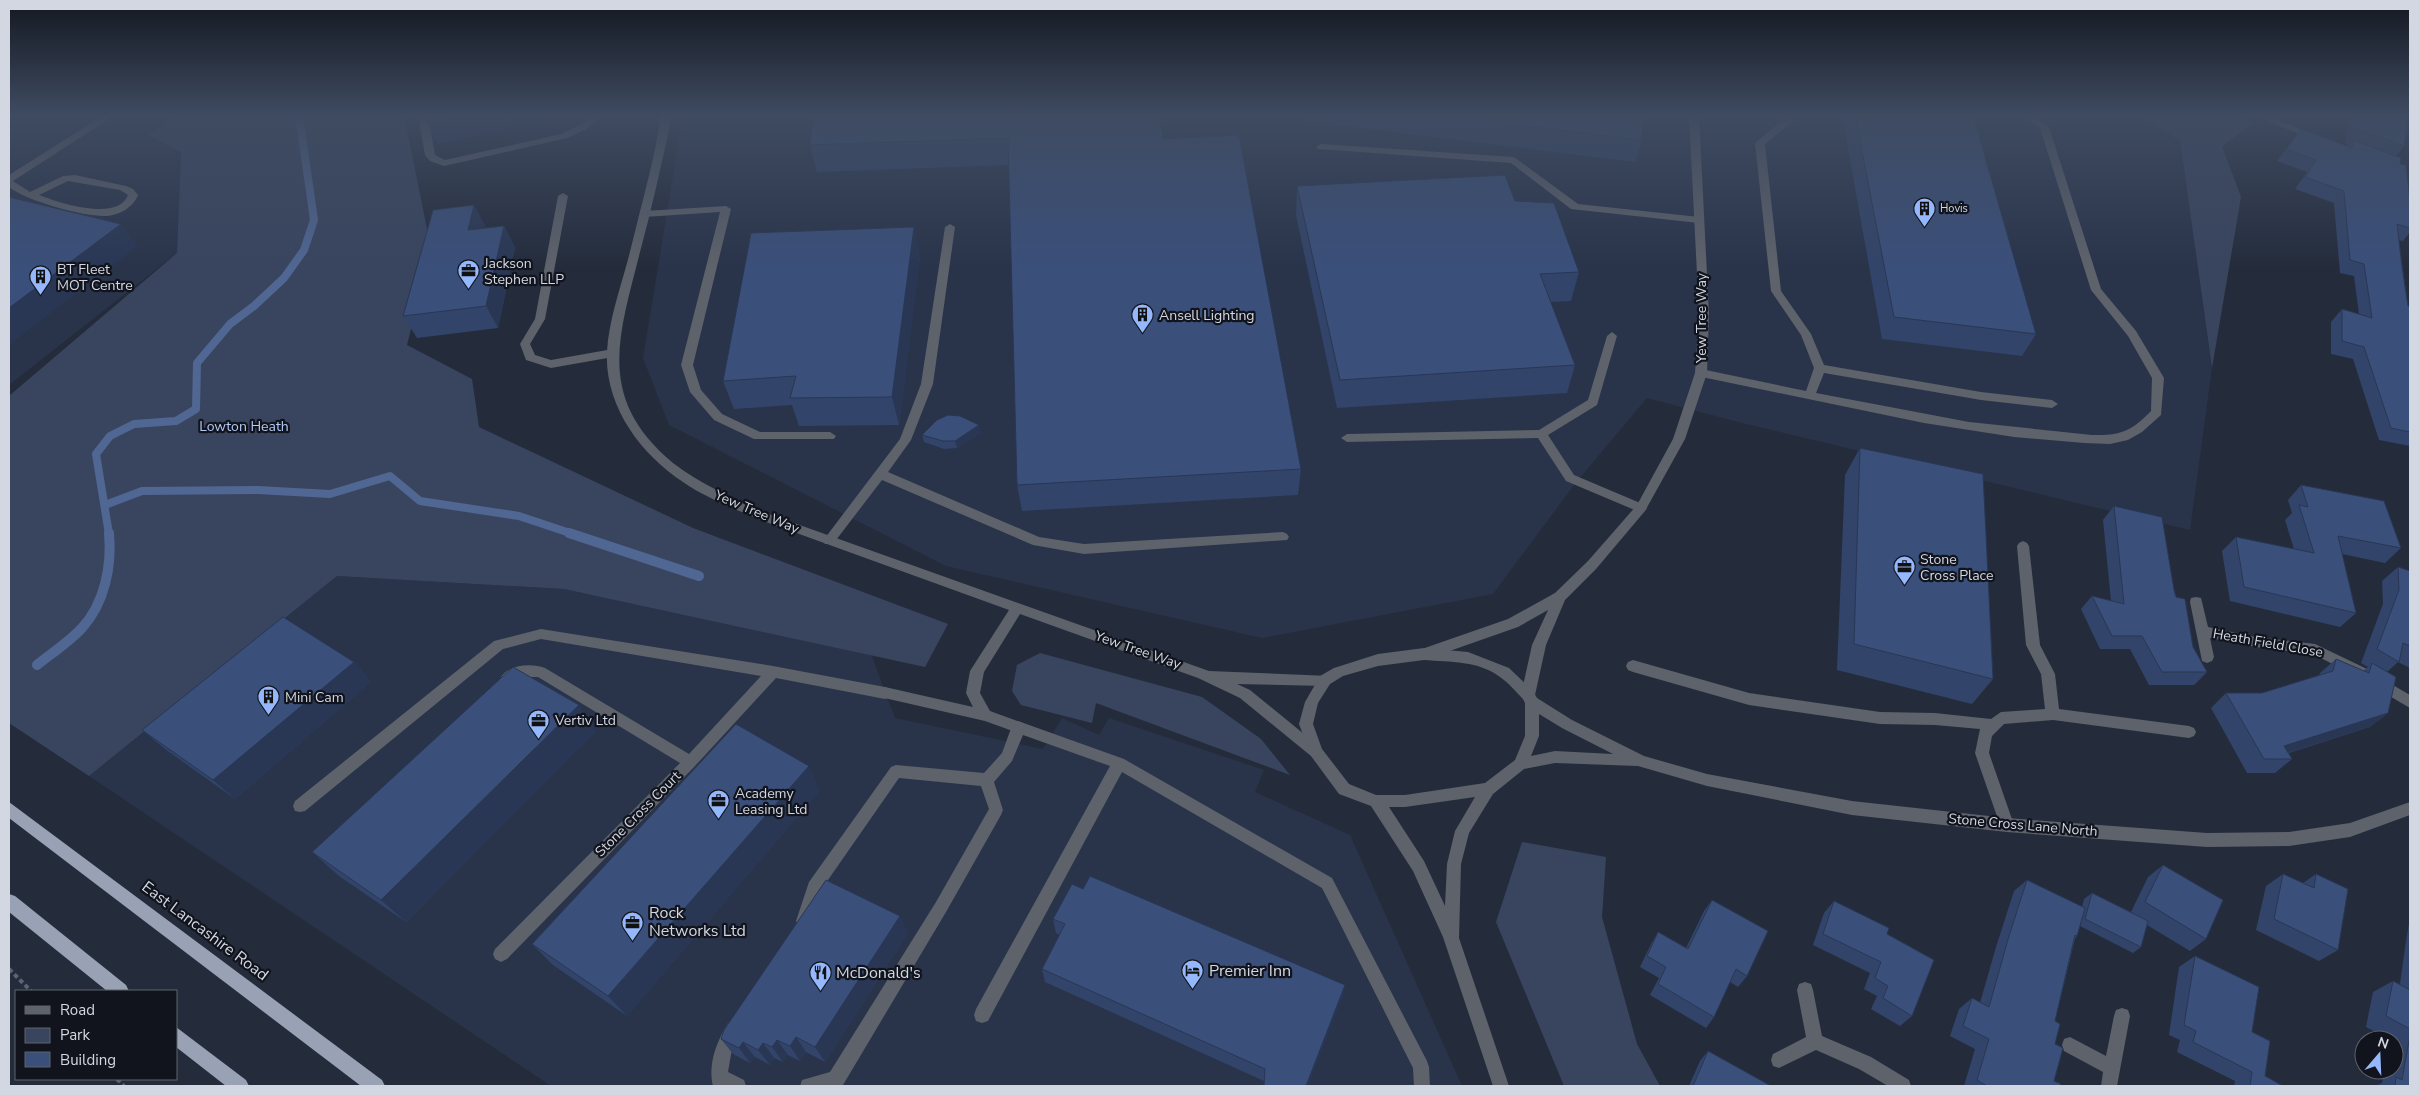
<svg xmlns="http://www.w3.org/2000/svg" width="2419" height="1095" viewBox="0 0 2419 1095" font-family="'Nunito Sans',sans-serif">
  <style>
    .built { fill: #29344a }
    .green { fill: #39455f }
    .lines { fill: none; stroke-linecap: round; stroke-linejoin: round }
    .stream-far1 { stroke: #506793; stroke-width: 8 }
    .stream { stroke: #506793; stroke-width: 10 }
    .path { stroke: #5c6372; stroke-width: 4; stroke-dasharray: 4.5 3; stroke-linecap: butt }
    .service { fill: #5e626a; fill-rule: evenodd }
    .minor { fill: #5e626a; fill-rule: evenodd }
    .tertiary { fill: #5e626a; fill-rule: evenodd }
    .trunk { fill: #98a2b4; fill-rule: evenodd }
    .wall { fill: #324469 }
    .shaded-wall { fill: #293755 }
    .building { fill: #3a4f7a; stroke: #293755 }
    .labels { text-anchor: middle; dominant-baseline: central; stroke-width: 4.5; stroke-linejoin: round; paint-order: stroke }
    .far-poi-label { font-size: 11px; fill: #d2d7e2; stroke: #11141c; text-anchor: start }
    .poi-label { font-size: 14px; fill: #d2d7e2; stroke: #11141c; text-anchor: start }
    .street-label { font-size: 14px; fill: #d2d7e2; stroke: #11141c }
    .park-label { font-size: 14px; fill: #b4c9f3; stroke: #11141c }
    .near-poi-label { font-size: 16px; fill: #d2d7e2; stroke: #11141c; text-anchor: start }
    .near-street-label { font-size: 16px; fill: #d2d7e2; stroke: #11141c }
  </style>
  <rect width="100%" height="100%" fill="#242c3c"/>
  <g class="built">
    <polygon points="9,115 180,115 148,135 181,152 177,253 9,385"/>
    <polygon points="683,115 2135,115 2180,139 2212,368 2190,530 1738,422 1647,398 1574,485 1493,594 1262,638 946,566 669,425 643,358"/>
    <polygon points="337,576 564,589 871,654 895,718 1043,749 1062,718 1099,735 1109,718 1264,770 1255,792 1350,835 1462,1086 551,1086 89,776"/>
  </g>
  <g class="green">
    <polygon points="180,115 404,115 431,249 407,345 472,379 479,427 693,528 948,624 925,667 564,589 337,576 89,776 9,723 9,396 177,253 181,152 148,135"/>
    <polygon points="2135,115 2234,115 2254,123 2222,146 2241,197 2212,368 2180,140"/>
    <polygon points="1040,653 1202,697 1261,739 1290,775 1096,703 1092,723 1021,705 1012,691 1017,665"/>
    <polygon points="1522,842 1606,857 1602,917 1637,1044 1660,1086 1564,1086 1496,922"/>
  </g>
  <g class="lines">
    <g class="stream-far1">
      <polyline points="105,505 142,491 258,490 330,494 390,476 420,501 519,516 573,534"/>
      <polyline points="109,534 96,454 110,436 134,424 176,421 196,409 197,363 230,324 254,306 284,278 304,250 314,220 299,115"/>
    </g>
    <g class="stream">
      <polyline points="569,533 699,576"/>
      <path d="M 37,665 C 52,653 69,642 82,628 C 105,603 112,565 109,533"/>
    </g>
    <g class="path">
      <polyline points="9,969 31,991"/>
      <polyline points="117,1079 124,1086"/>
    </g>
    <g class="service">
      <path d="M 104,115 L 115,115 L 13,181 L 30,192 L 63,176 L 75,175 L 126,186 L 133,189 L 138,195 C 133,208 118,216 104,216 C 81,216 27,201 9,187 L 9,175 ZM 68,181 L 120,190 L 128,195 C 118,222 59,203 39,195 Z"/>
      <polygon points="418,115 428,115 435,155 445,160 561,134 580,125 592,115 603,115 586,129 567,138 444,166 430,161 425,155"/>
      <path d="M 1782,115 L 1792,115 L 1793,121 L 1765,144 L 1781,291 L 1811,334 L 1824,365 L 1981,392 L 2052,400 L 2058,404 L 2052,408 L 1981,400 L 1824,373 L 1816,393 L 1969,422 L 2092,435 C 2120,436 2132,431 2151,411 L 2152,378 L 2128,336 L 2091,290 L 2040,128 L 2022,115 L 2033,115 L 2049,127 L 2101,289 L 2136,331 L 2164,378 L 2161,415 L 2142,432 L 2128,440 L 2110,444 L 2084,443 L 2014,437 L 1924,423 L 1697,376 L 1695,373 L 1701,369 L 1806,391 L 1814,368 L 1801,335 L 1771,291 L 1755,143 L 1783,120 Z"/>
      <polygon points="1321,144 1514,157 1578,204 1699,217 1704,220 1699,223 1571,209 1511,163 1318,149 1316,147"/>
      <polygon points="563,193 568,196 545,319 530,344 535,355 551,360 613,349 619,353 613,357 551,368 526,360 520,344 535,319 558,196"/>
      <polygon points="726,206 731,209 693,365 701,390 722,414 760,432 830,432 836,436 834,439 754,439 714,420 690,392 681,365 720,212 644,217 639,214 644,211"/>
      <polygon points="950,224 955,227 933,384 911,440 888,472 1039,537 1084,544 1283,532 1287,534 1289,537 1287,540 1084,554 1033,545 882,480 833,544 825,544 823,541 825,538 900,439 921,384 945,227"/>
      <polygon points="1612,332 1617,336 1597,405 1548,435 1574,475 1645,505 1647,508 1645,511 1637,511 1566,481 1538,438 1347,442 1341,438 1347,434 1539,430 1588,400 1607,336"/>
      <polygon points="2023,541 2027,543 2029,546 2040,645 2055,674 2059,709 2189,726 2194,728 2196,732 2194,736 2189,738 2053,720 2004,724 1992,736 1989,753 2014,825 2012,830 2007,832 2002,830 2000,825 1975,753 1980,729 1935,725 1880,724 1749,705 1633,672 1628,670 1626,666 1628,662 1633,660 1749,693 1880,712 1935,713 1991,719 2001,712 2045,709 2041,674 2026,645 2017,546 2019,543"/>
      <path d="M 541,629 L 773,666 L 885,687 L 890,689 L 892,693 L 890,697 L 885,699 L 776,678 L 695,766 L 507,959 L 501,962 L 495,959 L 493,954 L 495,949 L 680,763 L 538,677 L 523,677 L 507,685 L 502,683 L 500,679 C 508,664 531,663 545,668 L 689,754 L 761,676 L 541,639 L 503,649 L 305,811 L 300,812 L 295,811 L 293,806 L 295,801 L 494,641 Z"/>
      <polygon points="1018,721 1124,759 1332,878 1427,1061 1429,1067 1430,1086 1414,1086 1413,1068 1322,888 1122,772 988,1021 982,1023 976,1021 974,1015 976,1009 1110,766 1023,735 1012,761 994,782 1003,810 1001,815 946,912 843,1085 800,1086 802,1080 830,1072 936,902 989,809 981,786 899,778 821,890 809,926 804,928 799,926 796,921 809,882 891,767 896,765 984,773 1002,753 1013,723"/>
      <path d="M 734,1021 L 740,1023 L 742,1029 L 732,1049 L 728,1072 L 744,1080 L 746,1086 L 713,1086 C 708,1064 716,1043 728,1023 Z"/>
    </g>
    <g class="minor">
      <path d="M 660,115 L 670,115 L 669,130 C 660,171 651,211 640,252 C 619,336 595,398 673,463 C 701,485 734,498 766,513 L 1209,671 L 1330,676 L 1332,680 L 1330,684 L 1325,686 L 1237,684 L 1250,690 L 1321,748 L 1323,752 L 1321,756 L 1316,758 L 1311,756 L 1240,698 L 1198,678 L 1020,614 L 984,672 L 980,693 L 990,711 L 1023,723 L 1025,727 L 1023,731 L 1018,733 L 985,721 L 880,697 L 878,693 L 880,689 L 885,687 L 973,707 L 966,693 L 970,671 L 1009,610 L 758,519 C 733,508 706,498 683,482 C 640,454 604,405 607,351 C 609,321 619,292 627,263 C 633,241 638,218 644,196 C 650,170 658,143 660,115 Z"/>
      <polygon points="1689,115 1699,115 1709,314 1707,373 1685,439 1645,511 1596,569 1565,600 1546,645 1535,695 1533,699 1528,701 1523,699 1521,695 1532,645 1548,610 1518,627 1424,660 1419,658 1417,654 1419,650 1508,619 1555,593 1588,561 1637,505 1673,439 1695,373 1699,314"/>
      <polygon points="2196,597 2201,598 2202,602 2208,627 2256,637 2315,644 2367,669 2369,673 2367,677 2362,679 2313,654 2256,647 2210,638 2214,657 2212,661 2207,663 2202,661 2190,602 2191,598"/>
      <polygon points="2379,677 2410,695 2410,708 2374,687 2372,683 2374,679"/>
      <polygon points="1805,982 1811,984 1813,990 1822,1036 1871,1057 1909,1080 1911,1086 1888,1086 1859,1069 1816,1050 1779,1068 1773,1066 1771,1060 1773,1054 1806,1037 1797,990 1799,984"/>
      <polygon points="2122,1008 2128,1010 2130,1016 2117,1086 2101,1086 2103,1072 2064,1051 2062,1045 2064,1039 2070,1037 2106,1056 2114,1016 2116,1010"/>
    </g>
    <g class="tertiary">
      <polygon points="2253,115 2266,115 2319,137 2317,139 2311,139"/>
      <path d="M 1424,648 L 1468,652 L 1509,668 L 1533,691 L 1537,698 L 1572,720 L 1644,756 L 1707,774 L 1852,801 L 2007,818 L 2207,833 L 2289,832 L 2350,823 L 2410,802 L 2410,815 L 2350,837 L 2289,846 L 2207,847 L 2007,832 L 1852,815 L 1707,786 L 1638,766 L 1555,763 L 1524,769 L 1493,794 L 1469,833 L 1461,864 L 1459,938 L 1509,1086 L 1493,1086 L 1443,937 L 1413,871 L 1371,806 L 1339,794 L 1311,756 L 1299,724 L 1305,702 L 1320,676 L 1334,668 L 1378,654 ZM 1424,660 C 1449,662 1480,661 1500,677 C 1509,683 1516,692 1523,699 L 1525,703 L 1525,736 L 1515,760 L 1485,783 L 1405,795 L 1376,795 L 1349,784 L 1322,749 L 1313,724 L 1318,703 L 1330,684 L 1343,676 L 1378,666 ZM 1539,714 L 1562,728 L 1613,754 L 1555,751 L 1531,756 L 1539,736 ZM 1475,797 L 1455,831 L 1447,864 L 1445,906 L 1424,861 L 1389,807 L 1405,807 Z"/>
    </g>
    <g class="trunk">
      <polygon points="9,802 382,1080 385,1086 361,1086 9,818"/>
      <polygon points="9,894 15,896 126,985 129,991 107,991 9,912"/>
      <polygon points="176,1027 246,1080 249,1086 226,1086 176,1047"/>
    </g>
  </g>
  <g class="wall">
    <polygon points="814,115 1163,139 1301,469 1298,495 1022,511 1017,485 1009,165 817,172 810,145"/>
    <polygon points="1307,115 1642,115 1642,140 1635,162 1307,121"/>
    <polygon points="1842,115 1973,115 2036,334 2022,356 1882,339"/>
    <polygon points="2351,115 2409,115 2404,146 2396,156 2400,164 2410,200 2410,232 2403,241 2399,240 2408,306 2410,306 2410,446 2379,440 2353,359 2331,354 2331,322 2342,309 2359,314 2354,276 2340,273 2334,203 2295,189 2307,172 2277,161 2286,149 2348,147 2349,145 2345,143"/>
    <polygon points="1297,186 1515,201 1579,272 1571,301 1550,302 1575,365 1567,393 1337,408 1296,215"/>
    <polygon points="504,226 515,248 498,328 417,338 403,316 486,228"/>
    <polygon points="920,256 899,425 799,426 792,405 734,409 723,381"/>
    <polygon points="981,433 957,448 944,449 924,442 922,435"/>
    <polygon points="1860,448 1993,679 1972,704 1837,670 1845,475"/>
    <polygon points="2301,485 2401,548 2385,563 2342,554 2356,613 2340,627 2230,601 2222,551 2236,537 2294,549 2285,520 2292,513 2288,500"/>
    <polygon points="2114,506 2174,590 2193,647 2207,672 2194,685 2149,685 2130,649 2100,649 2081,609 2092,596 2111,601 2103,520"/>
    <polygon points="2398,567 2410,571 2410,668 2398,662 2387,672 2388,713 2370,727 2289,753 2292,759 2275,773 2247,773 2211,708 2226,693 2262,693 2319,676 2320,673 2336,659 2363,671 2368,667 2361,663 2383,604 2382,581"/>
    <polygon points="354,662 371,682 235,799 165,749 142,730"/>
    <polygon points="596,731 406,922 339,876 312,852"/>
    <polygon points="820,790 627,1016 553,965 532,944"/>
    <polygon points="2163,865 2206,939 2190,951 2147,925 2141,947 2133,953 2080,926 2077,936 2075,939 2055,1021 2054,1081 2060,1086 1964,1086 1975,1049 1950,1036 1959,1009 1972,998 1980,1003 1996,947 2014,891 2027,880 2082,907 2084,899 2092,893 2131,912 2148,877"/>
    <polygon points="2283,874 2303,883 2316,874 2338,950 2319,961 2256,930 2266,886"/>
    <polygon points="1712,900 1747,976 1738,987 1730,982 1714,1017 1706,1028 1650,995 1659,978 1640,967 1651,944 1658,932 1686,948 1704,911"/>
    <polygon points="1834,901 1887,934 1912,1016 1900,1026 1871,1009 1877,996 1864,989 1870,973 1813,945 1824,913"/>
    <polygon points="2410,918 2410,1086 2375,1086 2382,1083 2385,1070 2394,1070 2394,1040 2391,1040 2366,1027 2373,992 2393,981 2400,984 2406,941"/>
    <polygon points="1053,919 1345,985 1342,998 1264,1081 1045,982 1042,969 1060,935 1056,933"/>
    <polygon points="908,933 825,1062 806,1052 800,1061 788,1055 783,1062 774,1058 770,1065 755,1057 750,1063 733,1054 721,1039"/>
    <polygon points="2195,956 2252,1032 2265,1076 2283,1086 2234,1086 2235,1081 2177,1052 2180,1040 2169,1035 2179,967"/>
    <polygon points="1708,1051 1771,1086 1689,1086 1700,1061"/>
  </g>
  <g class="shaded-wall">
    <polygon points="460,115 566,115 438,144 427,122"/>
    <polygon points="474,205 486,227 468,230"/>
    <polygon points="121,224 138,246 9,345 9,308"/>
    <polygon points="504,226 515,248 498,328 486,306"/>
    <polygon points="914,227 920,256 899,425 892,397"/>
    <polygon points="979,425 981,433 957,448 955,441"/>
    <polygon points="354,662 371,682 235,799 213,780"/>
    <polygon points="579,705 596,731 406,922 381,900"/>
    <polygon points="2388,713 2370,727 2268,759 2284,746"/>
    <polygon points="809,766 820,790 627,1016 608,996"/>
    <polygon points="900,916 908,933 825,1062 815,1047"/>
    <polygon points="1345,985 1342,998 1308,1086 1306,1086"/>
    <polygon points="796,1037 806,1052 800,1061 790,1046"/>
    <polygon points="777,1040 788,1055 783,1062 772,1047"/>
    <polygon points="743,1042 755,1057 750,1063 739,1048"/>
    <polygon points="763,1043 774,1058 770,1065 758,1050"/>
  </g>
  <g class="building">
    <polygon points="425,115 460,115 427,122"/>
    <polygon points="814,115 1160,115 1163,139 1239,135 1301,469 1017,485 1008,138 810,145"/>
    <polygon points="1435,115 1642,115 1642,140"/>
    <polygon points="1855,115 1973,115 2036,334 1894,317"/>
    <polygon points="2359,115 2409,115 2404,146 2356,128"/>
    <polygon points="2302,129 2352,148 2353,140 2401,158 2400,164 2406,165 2410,200 2410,228 2397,224 2402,267 2408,306 2410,306 2410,432 2391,428 2364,347 2342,341 2342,309 2372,318 2364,264 2350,260 2344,191 2305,177 2316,160 2286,149"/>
    <polygon points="1505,175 1515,201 1554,203 1579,272 1540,274 1575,365 1340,380 1297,186"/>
    <polygon points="9,197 121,224 9,308"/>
    <polygon points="474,205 468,230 504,226 486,306 403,316 433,210"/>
    <polygon points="914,227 892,397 790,398 796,376 723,381 751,233"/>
    <polygon points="948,415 960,416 979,425 955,441 943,441 922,435 937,420"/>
    <polygon points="1860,448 1983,474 1993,679 1854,644"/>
    <polygon points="2301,485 2384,501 2401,548 2338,536 2356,613 2244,587 2236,537 2314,553 2299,505 2308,507"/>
    <polygon points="2114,506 2162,517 2174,590 2176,597 2185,599 2193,647 2207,672 2162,672 2142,636 2112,636 2092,596 2124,604"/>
    <polygon points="2398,567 2410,571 2410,646 2403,643 2399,662 2377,649 2399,590"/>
    <polygon points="283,617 354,662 213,780 142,730"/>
    <polygon points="2336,659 2369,673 2372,663 2396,677 2388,713 2284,746 2292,759 2264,759 2226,693 2262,693 2333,671"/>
    <polygon points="513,667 579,705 381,900 312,852"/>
    <polygon points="736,724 809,766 608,996 532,944"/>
    <polygon points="2163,865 2223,900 2206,939 2145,902"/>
    <polygon points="2283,874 2314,888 2316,874 2348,889 2338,950 2274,919"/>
    <polygon points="1090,876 1345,985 1306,1086 1264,1086 1265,1069 1042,969 1065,924 1053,919 1072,884 1083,889"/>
    <polygon points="826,880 900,916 815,1047 796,1037 790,1046 777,1040 772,1047 763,1043 758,1050 743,1042 739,1048 721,1039 724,1030"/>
    <polygon points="2027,880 2085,908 2077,936 2075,935 2055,1021 2060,1024 2055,1044 2063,1048 2054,1081 2061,1084 2060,1086 1987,1086 1977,1080 1989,1039 1963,1026 1972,998 1989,1007 2009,936"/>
    <polygon points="2092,893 2148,921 2141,947 2085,919"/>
    <polygon points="1712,900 1768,931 1747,976 1736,969 1714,1017 1658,984 1666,967 1647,956 1658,932 1688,949"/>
    <polygon points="1834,901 1889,928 1887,934 1934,960 1912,1016 1883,998 1888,986 1875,978 1881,962 1823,934"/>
    <polygon points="2195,956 2259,987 2252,1032 2270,1041 2265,1076 2283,1086 2250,1086 2252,1072 2193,1042 2196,1031 2184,1025"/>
    <polygon points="2393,981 2410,990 2410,1029 2386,1016"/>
    <polygon points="2410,1035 2410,1086 2395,1086 2396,1077 2402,1080"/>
    <polygon points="1708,1051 1771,1086 1693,1086"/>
  </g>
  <linearGradient id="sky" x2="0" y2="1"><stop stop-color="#141821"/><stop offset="0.43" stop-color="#3f4b61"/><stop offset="1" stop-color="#3f4b61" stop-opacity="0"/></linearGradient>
  <rect width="2419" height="268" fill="url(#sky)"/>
  <defs>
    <symbol id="building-pin" viewBox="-11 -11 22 30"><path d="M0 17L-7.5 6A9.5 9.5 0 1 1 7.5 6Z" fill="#94b7fd" stroke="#11141c"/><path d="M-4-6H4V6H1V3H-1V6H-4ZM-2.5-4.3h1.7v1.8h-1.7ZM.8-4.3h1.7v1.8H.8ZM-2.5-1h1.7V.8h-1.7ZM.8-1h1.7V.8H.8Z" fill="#111"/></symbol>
    <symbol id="office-pin" viewBox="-11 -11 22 30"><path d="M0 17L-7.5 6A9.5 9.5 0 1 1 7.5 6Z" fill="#94b7fd" stroke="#11141c"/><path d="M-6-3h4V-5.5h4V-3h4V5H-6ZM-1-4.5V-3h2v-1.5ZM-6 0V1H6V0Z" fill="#111"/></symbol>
    <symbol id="hotel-pin" viewBox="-11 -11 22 30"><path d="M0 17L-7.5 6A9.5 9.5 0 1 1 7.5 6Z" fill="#94b7fd" stroke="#11141c"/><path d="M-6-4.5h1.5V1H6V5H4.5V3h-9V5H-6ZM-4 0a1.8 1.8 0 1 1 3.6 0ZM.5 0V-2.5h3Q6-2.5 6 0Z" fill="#111"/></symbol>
    <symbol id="restaurant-pin" viewBox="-11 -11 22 30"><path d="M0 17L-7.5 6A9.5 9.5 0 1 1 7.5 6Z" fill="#94b7fd" stroke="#11141c"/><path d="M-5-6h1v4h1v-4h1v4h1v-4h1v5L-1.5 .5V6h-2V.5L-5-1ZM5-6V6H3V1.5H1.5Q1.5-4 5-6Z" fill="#111"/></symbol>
  </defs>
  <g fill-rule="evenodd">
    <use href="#building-pin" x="1912" y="196" width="25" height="34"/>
    <use href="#office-pin" x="456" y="258" width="25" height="34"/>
    <use href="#building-pin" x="28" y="264" width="25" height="34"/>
    <use href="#building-pin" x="1130" y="302" width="25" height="34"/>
    <use href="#office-pin" x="1892" y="554" width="25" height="34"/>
    <use href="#building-pin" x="256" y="684" width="25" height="34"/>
    <use href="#office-pin" x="526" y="708" width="25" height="34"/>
    <use href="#office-pin" x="706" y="788" width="25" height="34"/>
    <use href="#office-pin" x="620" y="910" width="25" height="34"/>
    <use href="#hotel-pin" x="1180" y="958" width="25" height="34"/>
    <use href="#restaurant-pin" x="808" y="960" width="25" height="34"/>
  </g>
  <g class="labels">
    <g class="far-poi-label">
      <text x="1940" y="208">Hovis</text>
    </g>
    <g class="poi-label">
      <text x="484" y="263">Jackson<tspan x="484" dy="16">Stephen LLP</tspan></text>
      <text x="57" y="269">BT Fleet<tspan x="57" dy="16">MOT Centre</tspan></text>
      <text x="1159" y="315">Ansell Lighting</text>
      <text x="1920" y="559">Stone<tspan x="1920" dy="16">Cross Place</tspan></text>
      <text x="285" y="697">Mini Cam</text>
      <text x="555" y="720">Vertiv Ltd</text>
      <text x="735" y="793">Academy<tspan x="735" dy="16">Leasing Ltd</tspan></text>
    </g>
    <g class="street-label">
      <text transform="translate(1701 318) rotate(-90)">Yew Tree Way</text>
      <text transform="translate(757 512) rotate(23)">Yew Tree Way</text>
      <text transform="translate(2268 643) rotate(10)">Heath Field Close</text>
      <text transform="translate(1138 650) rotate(19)">Yew Tree Way</text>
      <text transform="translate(638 814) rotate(-45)">Stone Cross Court</text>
      <text transform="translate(2023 825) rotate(5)">Stone Cross Lane North</text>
    </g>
    <g class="park-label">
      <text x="244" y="426">Lowton Heath</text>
    </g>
    <g class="near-poi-label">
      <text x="649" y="913">Rock<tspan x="649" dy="18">Networks Ltd</tspan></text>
      <text x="1209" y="971">Premier Inn</text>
      <text x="836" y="973">McDonald's</text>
    </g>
    <g class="near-street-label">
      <text transform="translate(205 931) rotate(37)">East Lancashire Road</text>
    </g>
  </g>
  <rect width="2419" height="1095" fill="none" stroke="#d2d7e2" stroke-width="20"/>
  <rect x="15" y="990" width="162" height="90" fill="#11141c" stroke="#5e626b"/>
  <rect x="25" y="1006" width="25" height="8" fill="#5e626a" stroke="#5e626b"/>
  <text x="60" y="1015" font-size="15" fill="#d2d7e2">Road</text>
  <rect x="25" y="1028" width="25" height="15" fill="#39455f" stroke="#5e626b"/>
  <text x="60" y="1040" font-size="15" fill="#d2d7e2">Park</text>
  <rect x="25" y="1052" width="25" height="15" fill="#3a4f7a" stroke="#5e626b"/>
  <text x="60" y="1065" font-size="15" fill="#d2d7e2">Building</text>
  <g transform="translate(2379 1055) rotate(19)"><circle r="24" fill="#11141c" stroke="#5e626b"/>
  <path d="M0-4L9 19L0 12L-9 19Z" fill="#94b7fd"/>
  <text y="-8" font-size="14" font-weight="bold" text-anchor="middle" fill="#d2d7e2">N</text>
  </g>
</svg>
